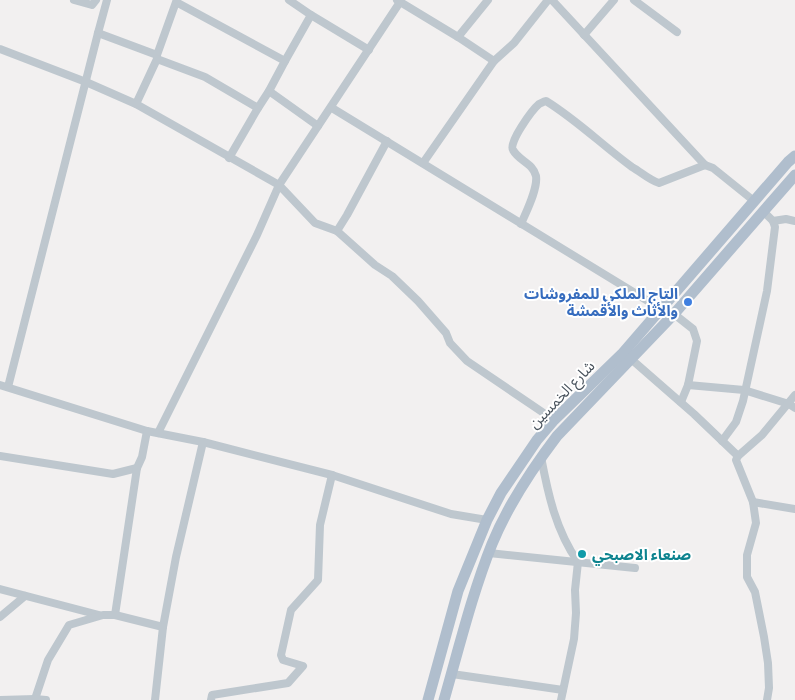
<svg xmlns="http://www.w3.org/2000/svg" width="795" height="700" viewBox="0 0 795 700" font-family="Barlow,'Noto Sans Arabic',sans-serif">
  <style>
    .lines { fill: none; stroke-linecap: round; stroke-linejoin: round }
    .minor { stroke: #bec7ce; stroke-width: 8 }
    .primary { stroke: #b0becd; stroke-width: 11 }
    .shop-dot { fill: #3f7fe0; stroke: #fff; stroke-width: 2 }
    .culture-dot { fill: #0f9aa8; stroke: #fff; stroke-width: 2 }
    .labels { text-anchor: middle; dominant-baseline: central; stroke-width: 4; stroke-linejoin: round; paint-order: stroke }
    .shop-label { font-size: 15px; font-weight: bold; fill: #366cbe; stroke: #fff; text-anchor: end }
    .street-label { font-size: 15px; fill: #48525c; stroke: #fff }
    .culture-label { font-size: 15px; font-weight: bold; fill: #0d838f; stroke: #fff; text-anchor: start }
  </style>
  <rect width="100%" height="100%" fill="#f2f0f0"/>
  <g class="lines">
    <g class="minor">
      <polyline points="74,0 92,5 96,0"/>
      <polyline points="397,0 458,37 488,0"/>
      <polyline points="552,0 705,165"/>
      <polyline points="634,0 677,32"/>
      <polyline points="311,15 369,50"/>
      <polyline points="98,33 157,55 157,59 205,77 258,108 269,91 285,61 176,2 157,55"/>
      <polyline points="584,35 614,0"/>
      <polyline points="458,37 494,61 514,43 548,0"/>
      <polyline points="0,49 86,82 136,104 279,185 318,126"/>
      <polyline points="285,61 311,15 289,0"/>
      <polyline points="269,91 318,126 400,2"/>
      <polyline points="136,104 157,59"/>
      <polyline points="332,108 661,309 674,314 693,329 697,341 688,385 681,402"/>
      <polyline points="387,141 347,215 337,231 375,265 392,276 418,301 446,333 450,343 467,361 554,420"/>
      <polyline points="229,158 258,108"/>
      <polyline points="423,163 494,61"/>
      <polyline points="773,221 786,219 795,221"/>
      <path d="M 521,224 C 526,212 538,189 536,176 C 533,163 519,161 513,150 C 508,143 532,110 539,104 C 539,104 545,101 546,101 C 577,120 603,146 632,167 C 641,172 649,180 659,183 L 705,165 L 713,168 L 754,201"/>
      <polyline points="631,359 694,414 738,456"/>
      <polyline points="0,385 147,431 142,457 137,468 113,474 0,456"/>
      <polyline points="688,385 744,390 789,404 795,408"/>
      <polyline points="8,387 98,33 107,0"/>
      <polyline points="158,433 257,235 279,185 315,223 337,231"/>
      <polyline points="722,441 736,422 743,401 767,291 775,227 773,221 763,211"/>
      <polyline points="203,442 332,475"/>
      <path d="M 541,457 C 548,494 556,531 578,562 L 575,590 L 576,613 L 574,639 L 561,700"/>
      <polyline points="753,502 795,509"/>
      <polyline points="489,553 635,568"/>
      <polyline points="0,589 99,615"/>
      <polyline points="115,615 137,468"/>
      <polyline points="0,617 25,596"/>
      <polyline points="452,674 563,690"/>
      <polyline points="0,700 35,699 35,700"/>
      <polyline points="46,700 35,699 48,660 69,625 103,615 115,615 163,627 176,557 203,442 147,431"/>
      <polyline points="155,700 163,627"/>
      <polyline points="211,700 212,695 288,683 303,666 283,660 281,655 291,610 318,580 320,525 332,475 451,514 487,520"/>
      <polyline points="767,700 769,688 768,663 764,637 755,592 747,577 747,555 756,523 753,502 736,460 738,456 762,435 795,395"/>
    </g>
    <g class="primary">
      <polyline points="428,700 458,591 487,520 501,493 537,440 554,420 622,354 788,162 795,156"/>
      <path d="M 444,700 C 459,648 472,594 492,544 C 508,505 532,469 557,436 L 674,314 L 795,175"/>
    </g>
  </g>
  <circle class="shop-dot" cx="688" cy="302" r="5"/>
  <circle class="culture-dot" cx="582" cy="554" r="5"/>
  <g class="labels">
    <g class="shop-label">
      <text x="678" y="293">التاج الملكي للمفروشات<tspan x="678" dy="17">والأثاث والأقمشة</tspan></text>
    </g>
    <g class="street-label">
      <text transform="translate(561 394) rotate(-46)">شارع الخمسين</text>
    </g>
    <g class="culture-label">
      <text x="592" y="554">صنعاء الاصبحي</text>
    </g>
  </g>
</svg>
